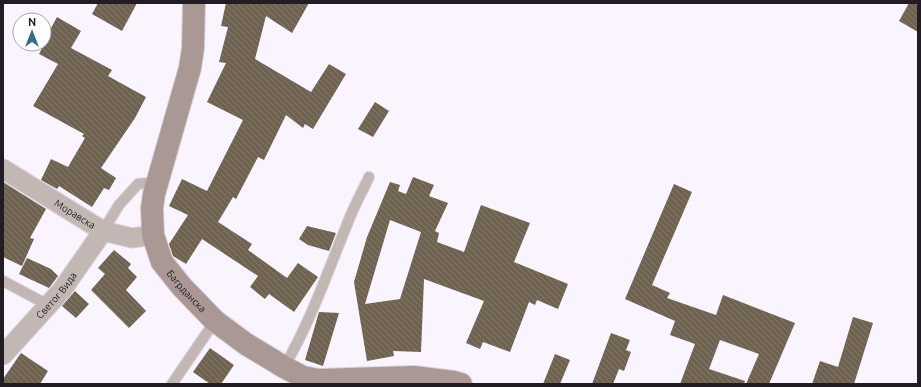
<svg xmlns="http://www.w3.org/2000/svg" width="921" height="387" viewBox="0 0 921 387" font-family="Ubuntu,sans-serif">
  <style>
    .building { fill: url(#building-back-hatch); fill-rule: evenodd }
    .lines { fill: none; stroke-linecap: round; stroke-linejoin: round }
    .lane-casing { stroke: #d7d2da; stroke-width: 12 }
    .street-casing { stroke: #d7d2da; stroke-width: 21 }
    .secondary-casing { stroke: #d7d2da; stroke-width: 24 }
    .lane { stroke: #c3b7b4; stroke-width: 10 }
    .street { stroke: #c3b7b4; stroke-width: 19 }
    .secondary { stroke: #aa9894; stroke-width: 22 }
    .labels { text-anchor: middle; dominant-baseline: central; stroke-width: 4; stroke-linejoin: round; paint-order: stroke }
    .street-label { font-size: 10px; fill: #221d25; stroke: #fff }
  </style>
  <defs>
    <pattern id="building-back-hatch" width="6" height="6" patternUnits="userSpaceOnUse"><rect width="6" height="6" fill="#6f624f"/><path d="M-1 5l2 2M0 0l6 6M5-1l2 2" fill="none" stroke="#82786b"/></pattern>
  </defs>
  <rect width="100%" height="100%" fill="#f9f4fd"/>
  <g class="building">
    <polygon points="98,3 137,3 122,31 92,14"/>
    <polygon points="226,3 309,3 292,33 266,16 255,59 311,92 329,64 346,74 313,129 305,124 303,128 286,115 264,160 258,157 236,199 233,197 218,222 252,244 248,250 287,278 298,263 318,277 294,312 269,294 265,299 250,287 258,276 202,239 186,264 173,256 169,244 188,215 169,206 182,179 207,191 243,120 207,102 226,63 219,62 228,27 221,26"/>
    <polygon points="909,3 918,3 918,32 899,21"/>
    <polygon points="57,17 81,31 71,48 112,70 108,76 146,97 135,118 101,168 116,178 109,190 104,188 92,207 59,186 57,189 41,180 51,159 68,167 85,138 82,136 84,134 33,106 58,64 39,54 51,31 50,30"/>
    <polygon points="375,102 389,111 373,137 358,129"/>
    <path d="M 413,177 L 434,185 L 429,196 L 448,203 L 435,231 L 439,233 L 437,242 L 464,252 L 481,205 L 530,223 L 514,262 L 568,284 L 558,309 L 537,300 L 535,305 L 529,302 L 510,352 L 483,342 L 480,349 L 466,343 L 484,301 L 424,279 L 421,352 L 393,351 L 394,356 L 367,361 L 354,282 L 367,237 L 390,182 L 400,185 L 398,191 L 406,194 ZM 390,220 L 421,232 L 400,299 L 365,304 Z"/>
    <polygon points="3,182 46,209 30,238 34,239 22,266 3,257"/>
    <polygon points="674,184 692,192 652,285 670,293 667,298 716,315 723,295 795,323 769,384 746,384 759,354 720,340 709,369 745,381 744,384 680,384 695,344 670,335 675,321 625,299"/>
    <polygon points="307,226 336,233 329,251 308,245 299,239"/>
    <polygon points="114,250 131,264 128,268 137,277 126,290 146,311 129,328 91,290 105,274 98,268"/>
    <polygon points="27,258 51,269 58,276 49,288 19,274"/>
    <polygon points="75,291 89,304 76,318 62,306"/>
    <polygon points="319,312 339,313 323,366 305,360"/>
    <polygon points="853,317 873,323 854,384 812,384 820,361 838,367"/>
    <polygon points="611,333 630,340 626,350 631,352 624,371 619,369 613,384 592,384"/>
    <polygon points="210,348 234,365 221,384 210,384 193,372"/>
    <polygon points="21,353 48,371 40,384 3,384 3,379"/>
    <polygon points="555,354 570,360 560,384 543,384"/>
  </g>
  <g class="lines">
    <defs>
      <g id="lane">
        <polyline points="103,231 119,205 138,184 157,182"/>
        <polyline points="3,281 48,305"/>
        <path d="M 284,367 C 311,321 328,271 348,222 C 354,206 362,192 369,177"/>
        <polyline points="172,384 215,321"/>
      </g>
      <g id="street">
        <path id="s1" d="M 3,169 L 103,231 L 132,238 L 153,235"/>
        <path id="s2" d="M 3,355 L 62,290 L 103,231"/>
      </g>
      <g id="secondary">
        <path id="s3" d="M 194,3 L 193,48 L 190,68 L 154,194 L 152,208 L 153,235 L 162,262 L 182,287 L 215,321 L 246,344 L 284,367 L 303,377 L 319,380 L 414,377 L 454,382 L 461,384"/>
      </g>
    </defs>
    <use href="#lane" class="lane-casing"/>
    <use href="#street" class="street-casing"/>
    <use href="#secondary" class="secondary-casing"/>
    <use href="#lane" class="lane"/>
    <use href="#street" class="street"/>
    <use href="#secondary" class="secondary"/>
  </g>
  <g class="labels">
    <g class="street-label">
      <text stroke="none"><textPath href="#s1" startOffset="85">Моравска</textPath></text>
      <text stroke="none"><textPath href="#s3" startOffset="304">Багрданска</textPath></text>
      <text stroke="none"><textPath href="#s2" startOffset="80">Светог Вида</textPath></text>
    </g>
  </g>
  <rect width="921" height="387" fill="none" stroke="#221d25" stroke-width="8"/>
  <g transform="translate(32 32)"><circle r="19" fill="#ffffff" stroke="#a7a5a8"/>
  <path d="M0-3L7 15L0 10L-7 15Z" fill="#336d86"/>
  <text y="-6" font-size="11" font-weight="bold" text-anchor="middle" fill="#221d25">N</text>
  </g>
</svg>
